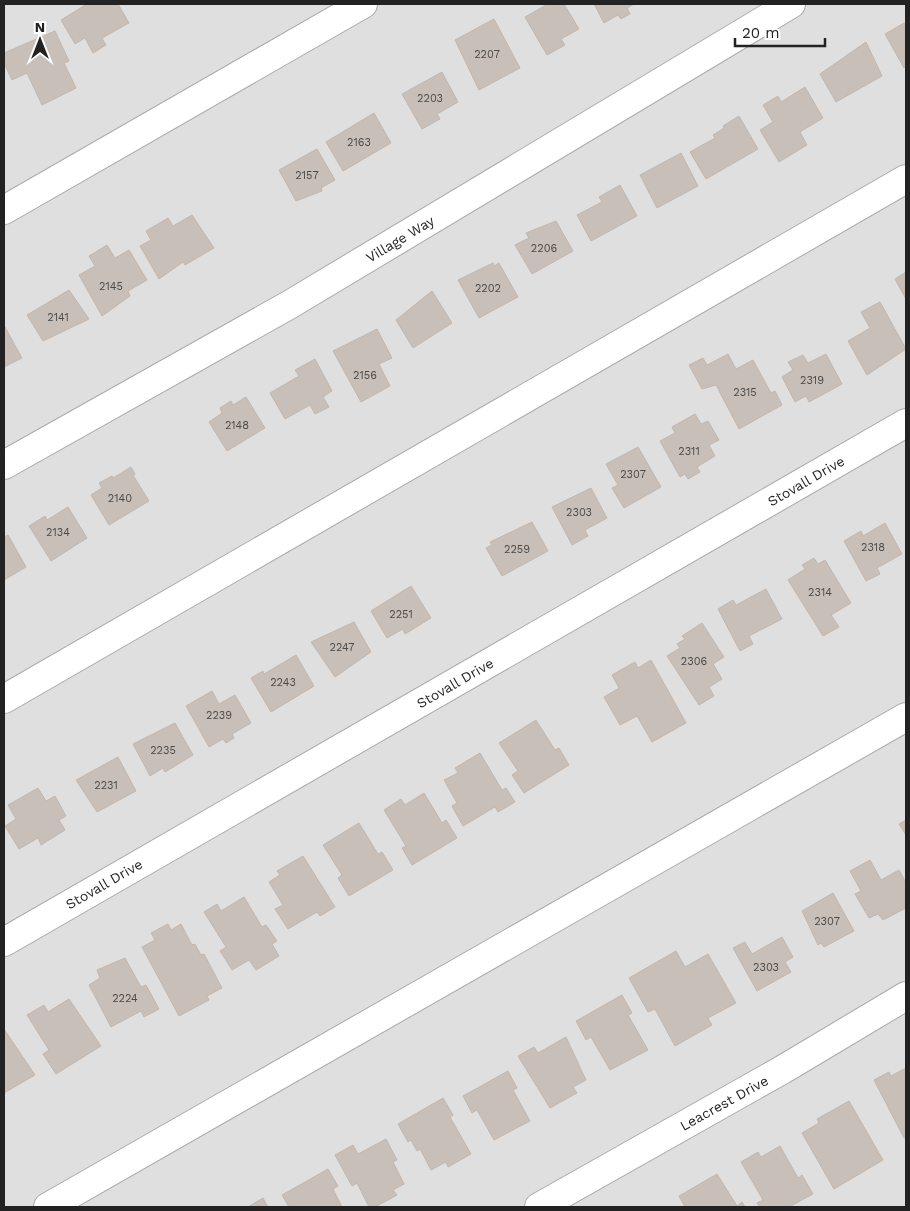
<svg xmlns="http://www.w3.org/2000/svg" width="910" height="1211" viewBox="0 0 910 1211" font-family="'Work Sans',sans-serif">
  <style>
    .residential { fill: #e0dfdf }
    .building { fill: #c7bfb8; stroke: #c4b6ab }
    .lines { fill: none; stroke-linecap: round; stroke-linejoin: round }
    .minor-casing { stroke: #a9a9a9; stroke-width: 30 }
    .minor { stroke: #fff; stroke-width: 28 }
    .labels { text-anchor: middle; dominant-baseline: central; stroke-width: 4; stroke-linejoin: round; paint-order: stroke }
    .number-label { font-size: 11px; fill: #4b4948 }
    .street-label { font-size: 14px; fill: #222; stroke: #fff }
  </style>
  <rect width="100%" height="100%" fill="#f2efe9"/>
  <rect class="residential" x="4" y="4" width="902" height="1203"/>
  <g class="building">
    <polygon points="87,4 118,4 129,23 102,38 106,45 93,53 85,38 75,44 61,20"/>
    <polygon points="548,4 564,4 579,29 561,39 565,45 547,55 525,17"/>
    <polygon points="594,4 634,4 627,8 630,14 621,19 618,15 604,23"/>
    <polygon points="494,19 520,68 479,90 455,40"/>
    <polygon points="904,23 906,26 906,66 904,68 885,34"/>
    <polygon points="55,31 69,61 64,63 76,88 42,105 27,73 12,80 4,63 4,53"/>
    <polygon points="866,42 882,76 836,102 820,74"/>
    <polygon points="442,72 458,102 437,114 440,119 422,129 402,94"/>
    <polygon points="805,87 823,118 800,132 807,145 779,162 760,130 773,122 763,105 778,96 781,102"/>
    <polygon points="374,113 391,143 343,171 326,142"/>
    <polygon points="739,116 758,149 706,179 690,152 715,138 713,135 724,128 723,126"/>
    <polygon points="317,149 335,180 321,188 322,191 296,201 279,170"/>
    <polygon points="681,153 698,186 657,208 640,175"/>
    <polygon points="620,185 637,216 591,241 577,215 602,202 599,197"/>
    <polygon points="192,215 214,248 185,265 183,262 159,279 140,246 151,240 146,231 168,218 173,226"/>
    <polygon points="556,221 573,251 532,274 515,245 529,238 526,233"/>
    <polygon points="107,245 115,258 129,250 147,280 128,291 130,296 102,316 79,275 95,266 89,256"/>
    <polygon points="493,263 494,266 499,263 518,297 479,318 458,280"/>
    <polygon points="906,272 906,299 895,279"/>
    <polygon points="69,290 89,319 43,341 27,315"/>
    <polygon points="432,291 452,323 413,348 396,320"/>
    <polygon points="880,302 906,349 867,375 848,341 870,328 861,312"/>
    <polygon points="5,327 22,358 4,367 4,328"/>
    <polygon points="377,329 392,358 379,364 390,386 361,402 333,351"/>
    <polygon points="728,354 736,369 753,360 771,393 775,391 782,405 739,429 716,385 702,389 689,365 703,358 707,365"/>
    <polygon points="826,354 842,384 809,402 806,396 795,402 782,377 793,370 788,362 803,355 808,363"/>
    <polygon points="315,359 332,391 323,397 329,407 315,414 310,405 285,419 270,393 299,376 295,370"/>
    <polygon points="246,397 265,428 227,451 209,422 222,413 220,408 231,401 233,405"/>
    <polygon points="695,414 701,424 708,421 719,440 709,445 715,456 697,467 700,472 688,479 685,474 680,477 660,441 675,433 672,427"/>
    <polygon points="638,447 661,487 624,508 612,488 618,485 606,464"/>
    <polygon points="131,467 135,474 133,475 149,501 109,525 91,495 102,488 99,483 112,476 113,478"/>
    <polygon points="591,488 607,518 585,530 588,536 572,545 552,507"/>
    <polygon points="68,507 87,538 51,561 29,526 45,516 47,520"/>
    <polygon points="532,522 548,551 502,576 486,548 492,545 490,542"/>
    <polygon points="885,523 902,554 877,568 880,574 866,581 844,541 861,531 863,536"/>
    <polygon points="8,535 26,567 4,580 4,537"/>
    <polygon points="814,558 818,564 825,560 851,603 831,615 839,627 823,636 788,580 805,569 802,565"/>
    <polygon points="411,586 431,618 405,634 403,629 387,638 371,611"/>
    <polygon points="766,589 782,619 749,636 753,644 740,651 718,609 733,600 736,605"/>
    <polygon points="354,622 371,652 335,677 311,642"/>
    <polygon points="702,623 724,657 713,664 722,679 709,687 714,696 699,705 667,656 680,648 677,644 685,639 682,636"/>
    <polygon points="296,655 314,686 271,712 251,678 263,671 264,674"/>
    <polygon points="651,660 686,723 652,742 637,716 620,725 604,697 619,688 612,675 635,662 638,668"/>
    <polygon points="212,691 219,704 235,695 251,723 232,734 234,738 226,743 223,739 209,747 186,706"/>
    <polygon points="536,720 555,750 559,748 569,765 524,793 512,775 518,771 499,743"/>
    <polygon points="175,723 193,755 165,772 163,768 150,776 133,744"/>
    <polygon points="480,753 502,790 506,788 515,802 498,812 495,807 463,826 452,806 457,803 444,780 458,773 455,768"/>
    <polygon points="118,757 136,791 97,812 76,780"/>
    <polygon points="38,788 46,801 55,796 66,816 59,820 65,830 41,845 38,838 19,849 5,826 16,819 8,805"/>
    <polygon points="424,793 442,823 446,820 457,838 412,865 402,848 406,846 384,810 401,799 405,805"/>
    <polygon points="906,820 906,835 899,824"/>
    <polygon points="359,823 378,854 382,852 393,870 349,896 338,878 342,875 323,845"/>
    <polygon points="303,856 335,907 320,916 317,912 288,929 275,909 283,905 269,882 280,875 277,871"/>
    <polygon points="870,860 881,880 899,870 906,883 906,908 883,920 878,914 869,918 855,894 861,891 850,871"/>
    <polygon points="833,893 854,931 824,947 821,943 818,945 802,911"/>
    <polygon points="244,897 262,927 266,925 277,941 272,944 279,956 256,970 249,960 232,970 220,951 226,947 204,912 217,904 221,911"/>
    <polygon points="168,924 171,930 181,924 192,945 195,944 201,955 204,954 222,988 207,996 209,1000 179,1016 142,947 155,940 151,933"/>
    <polygon points="782,937 793,957 785,962 791,972 757,991 733,948 745,942 752,954"/>
    <polygon points="676,951 685,967 708,954 736,1003 708,1018 712,1025 675,1046 655,1009 648,1012 629,978"/>
    <polygon points="125,958 141,987 146,985 159,1009 144,1017 141,1011 111,1027 89,985 100,978 97,970"/>
    <polygon points="622,995 632,1013 628,1015 648,1050 610,1070 591,1037 586,1040 576,1021"/>
    <polygon points="69,999 101,1046 56,1074 43,1054 49,1050 27,1015 44,1005 48,1012"/>
    <polygon points="4,1029 35,1075 4,1093"/>
    <polygon points="566,1037 586,1080 573,1087 577,1093 550,1108 518,1056 534,1047 538,1053"/>
    <polygon points="906,1068 906,1137 904,1138 874,1080 889,1072 891,1076"/>
    <polygon points="508,1071 517,1088 513,1090 530,1121 494,1140 477,1110 472,1113 463,1096"/>
    <polygon points="443,1098 453,1115 450,1117 471,1154 448,1167 446,1162 431,1170 420,1149 417,1151 411,1140 408,1142 398,1124"/>
    <polygon points="849,1101 883,1160 834,1189 802,1133 819,1123 817,1119"/>
    <polygon points="386,1139 397,1160 393,1162 404,1184 393,1190 397,1195 375,1207 369,1207 357,1183 352,1186 335,1155 353,1145 358,1154"/>
    <polygon points="780,1146 798,1178 802,1175 813,1194 789,1207 760,1207 757,1203 763,1200 741,1162 758,1152 761,1157"/>
    <polygon points="328,1169 338,1186 333,1189 342,1207 289,1207 282,1195"/>
    <polygon points="717,1174 737,1206 742,1202 745,1207 685,1207 679,1196"/>
    <polygon points="263,1198 268,1207 248,1207"/>
  </g>
  <g class="lines">
    <defs>
      <g id="minor">
        <polyline points="4,210 363,4"/>
        <polyline points="4,465 289,305 791,4"/>
        <polyline points="4,699 906,179"/>
        <polyline points="4,942 906,423"/>
        <polyline points="48,1207 906,717"/>
        <polyline points="539,1207 782,1070 906,996"/>
      </g>
    </defs>
    <use href="#minor" class="minor-casing"/>
    <use href="#minor" class="minor"/>
  </g>
  <g class="labels">
    <g class="number-label">
      <text x="487" y="54">2207</text>
      <text x="430" y="98">2203</text>
      <text x="359" y="142">2163</text>
      <text x="307" y="175">2157</text>
      <text x="544" y="248">2206</text>
      <text x="111" y="286">2145</text>
      <text x="488" y="288">2202</text>
      <text x="58" y="317">2141</text>
      <text x="365" y="375">2156</text>
      <text x="812" y="380">2319</text>
      <text x="745" y="392">2315</text>
      <text x="237" y="425">2148</text>
      <text x="689" y="451">2311</text>
      <text x="633" y="474">2307</text>
      <text x="120" y="498">2140</text>
      <text x="579" y="512">2303</text>
      <text x="58" y="532">2134</text>
      <text x="873" y="547">2318</text>
      <text x="517" y="549">2259</text>
      <text x="820" y="592">2314</text>
      <text x="401" y="614">2251</text>
      <text x="342" y="647">2247</text>
      <text x="694" y="661">2306</text>
      <text x="283" y="682">2243</text>
      <text x="219" y="715">2239</text>
      <text x="163" y="750">2235</text>
      <text x="106" y="785">2231</text>
      <text x="827" y="921">2307</text>
      <text x="766" y="967">2303</text>
      <text x="125" y="998">2224</text>
    </g>
    <g class="street-label">
      <text transform="translate(400 239) rotate(-31)">Village Way</text>
      <text transform="translate(806 481) rotate(-30)">Stovall Drive</text>
      <text transform="translate(455 683) rotate(-30)">Stovall Drive</text>
      <text transform="translate(104 884) rotate(-30)">Stovall Drive</text>
      <text transform="translate(724 1103) rotate(-29)">Leacrest Drive</text>
    </g>
  </g>
  <rect width="910" height="1211" fill="none" stroke="#222222" stroke-width="10"/>
  <g transform="translate(40 40)" stroke="#ffffff" stroke-width="4" paint-order="stroke">
  <path d="M0-4L9 19L0 12L-9 19Z" fill="#222222"/>
  <text y="-8" font-size="14" font-weight="bold" text-anchor="middle" fill="#222222">N</text>
  </g>
  <path d="M735 38v8h90v-8" fill="none" stroke="#222222" stroke-width="2.5"/>
  <text x="742" y="38" font-size="15" fill="#222222" stroke="#ffffff" stroke-width="4" paint-order="stroke">20 m</text>
</svg>
